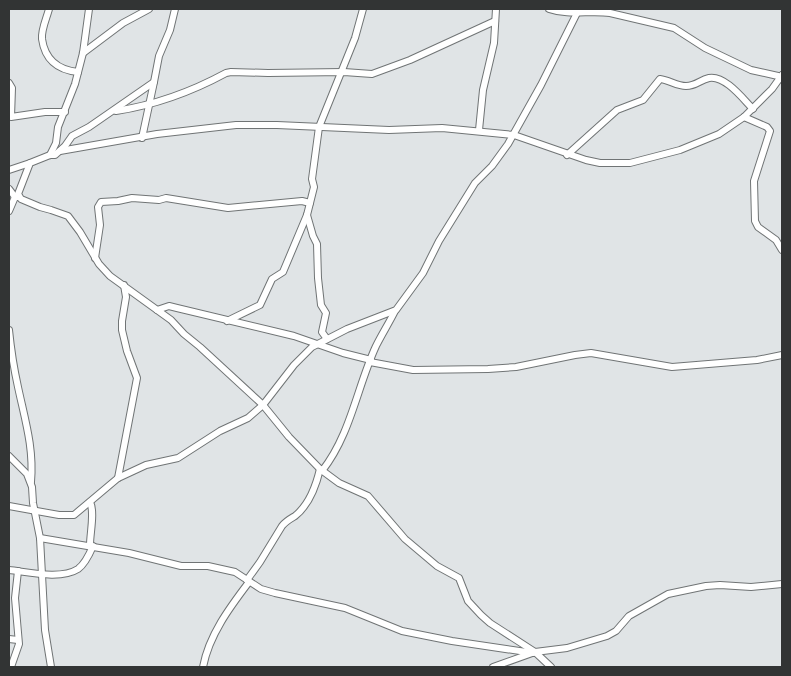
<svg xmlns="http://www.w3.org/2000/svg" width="791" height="676" viewBox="0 0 791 676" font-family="Lato,sans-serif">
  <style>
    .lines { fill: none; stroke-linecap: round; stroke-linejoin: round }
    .minor-casing { stroke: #707475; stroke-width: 8 }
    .minor { stroke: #fff; stroke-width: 6 }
  </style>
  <rect width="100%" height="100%" fill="#e0e4e6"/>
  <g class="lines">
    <defs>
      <g id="minor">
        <path d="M 49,9 C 47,17 41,30 42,39 C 45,60 58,70 78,72"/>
        <polyline points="175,9 170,30 159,56 154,82 89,127 72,136 65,146 55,155 50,155 30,163 18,194 21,199 40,207 51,210 68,216 80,232 99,264 110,276 171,320 184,334 200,347 263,405 289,437 320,469 339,483 368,496 405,539 437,566 459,578 468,601 481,615 490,623 535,652 551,667"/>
        <path d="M 549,9 C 569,16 590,10 610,13 L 674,28 L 705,48 L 751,70 L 778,76 L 780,78"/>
        <polyline points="83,53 123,23 149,9"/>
        <polyline points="9,83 12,88 11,117 45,112 65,112"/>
        <path d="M 116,111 C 155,105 191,92 226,73 L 231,72 L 268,73 L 344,72 L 372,74 L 410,60 L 495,21"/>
        <polyline points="744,117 767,127 770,131 754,181 755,221 758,227 776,240 782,250"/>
        <polyline points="479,130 483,90 494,43 496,9"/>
        <polyline points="142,138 154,82"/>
        <polyline points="60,151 157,134 236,125 277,125 389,130 442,128 514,135 586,160 600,163 630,163 680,150 719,134 744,117 772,89 782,75"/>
        <polyline points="50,155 56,143 58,127 75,84 83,53 89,9"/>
        <path d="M 567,155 L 617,110 L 643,100 L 660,79 C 669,80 677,86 686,86 C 696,86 700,80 709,78 C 725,75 743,99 753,109"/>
        <polyline points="9,170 30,163"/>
        <polyline points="9,189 15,197"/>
        <polyline points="9,211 15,197 19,197"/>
        <polyline points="307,215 313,236 317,244 318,278 321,305 326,313 322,332 327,339"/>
        <polyline points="95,258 100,225 98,207 101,202 118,201 132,198 159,200 166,198 228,208 302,201 310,203"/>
        <polyline points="157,310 169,306 177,308 294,336 343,353 371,360"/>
        <polyline points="227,321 260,305 272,279 283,272 307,215 314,187 312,179 319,127 355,38 363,9"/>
        <path d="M 9,330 C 11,350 14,369 18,387 C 25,420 34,448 31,482"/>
        <polyline points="370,362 413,370 488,369 516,367 575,355 591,353 672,367 757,360 782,355"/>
        <polyline points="9,456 27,474 32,487 33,503 40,538 45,630 51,667"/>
        <path d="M 322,471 C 351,434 357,387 376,346 C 382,334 389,323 395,311"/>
        <polyline points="118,478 137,378 127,351 122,330 122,321 126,297 124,285"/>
        <polyline points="9,506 59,515 74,515 118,478 146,465 178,458 220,431 248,418 263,405 294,365 312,347 347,329 396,310 423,273 439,241 475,183 492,166 508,144 541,85 579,9"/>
        <polyline points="40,538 129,553 181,566 208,566 235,572 261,589 275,593 345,608 402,631 452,641 533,653"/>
        <path d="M 90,545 C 90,533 95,512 90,502"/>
        <path d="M 9,570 C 28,572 61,580 78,569 C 85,564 90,553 93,546"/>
        <path d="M 247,580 L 260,562 L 282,526 C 286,521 290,519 295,516 C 309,505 316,486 320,469"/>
        <polyline points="9,639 18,640"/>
        <polyline points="11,667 19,644 15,598 18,571"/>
        <path d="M 203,667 C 209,635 230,607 249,582"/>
        <polyline points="493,667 535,652 567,648 607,636 616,631 629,616 668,594 706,586 720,585 751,587 782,584"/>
      </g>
    </defs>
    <use href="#minor" class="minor-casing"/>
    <use href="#minor" class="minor"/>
  </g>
  <rect width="791" height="676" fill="none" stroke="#323434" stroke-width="20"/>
</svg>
